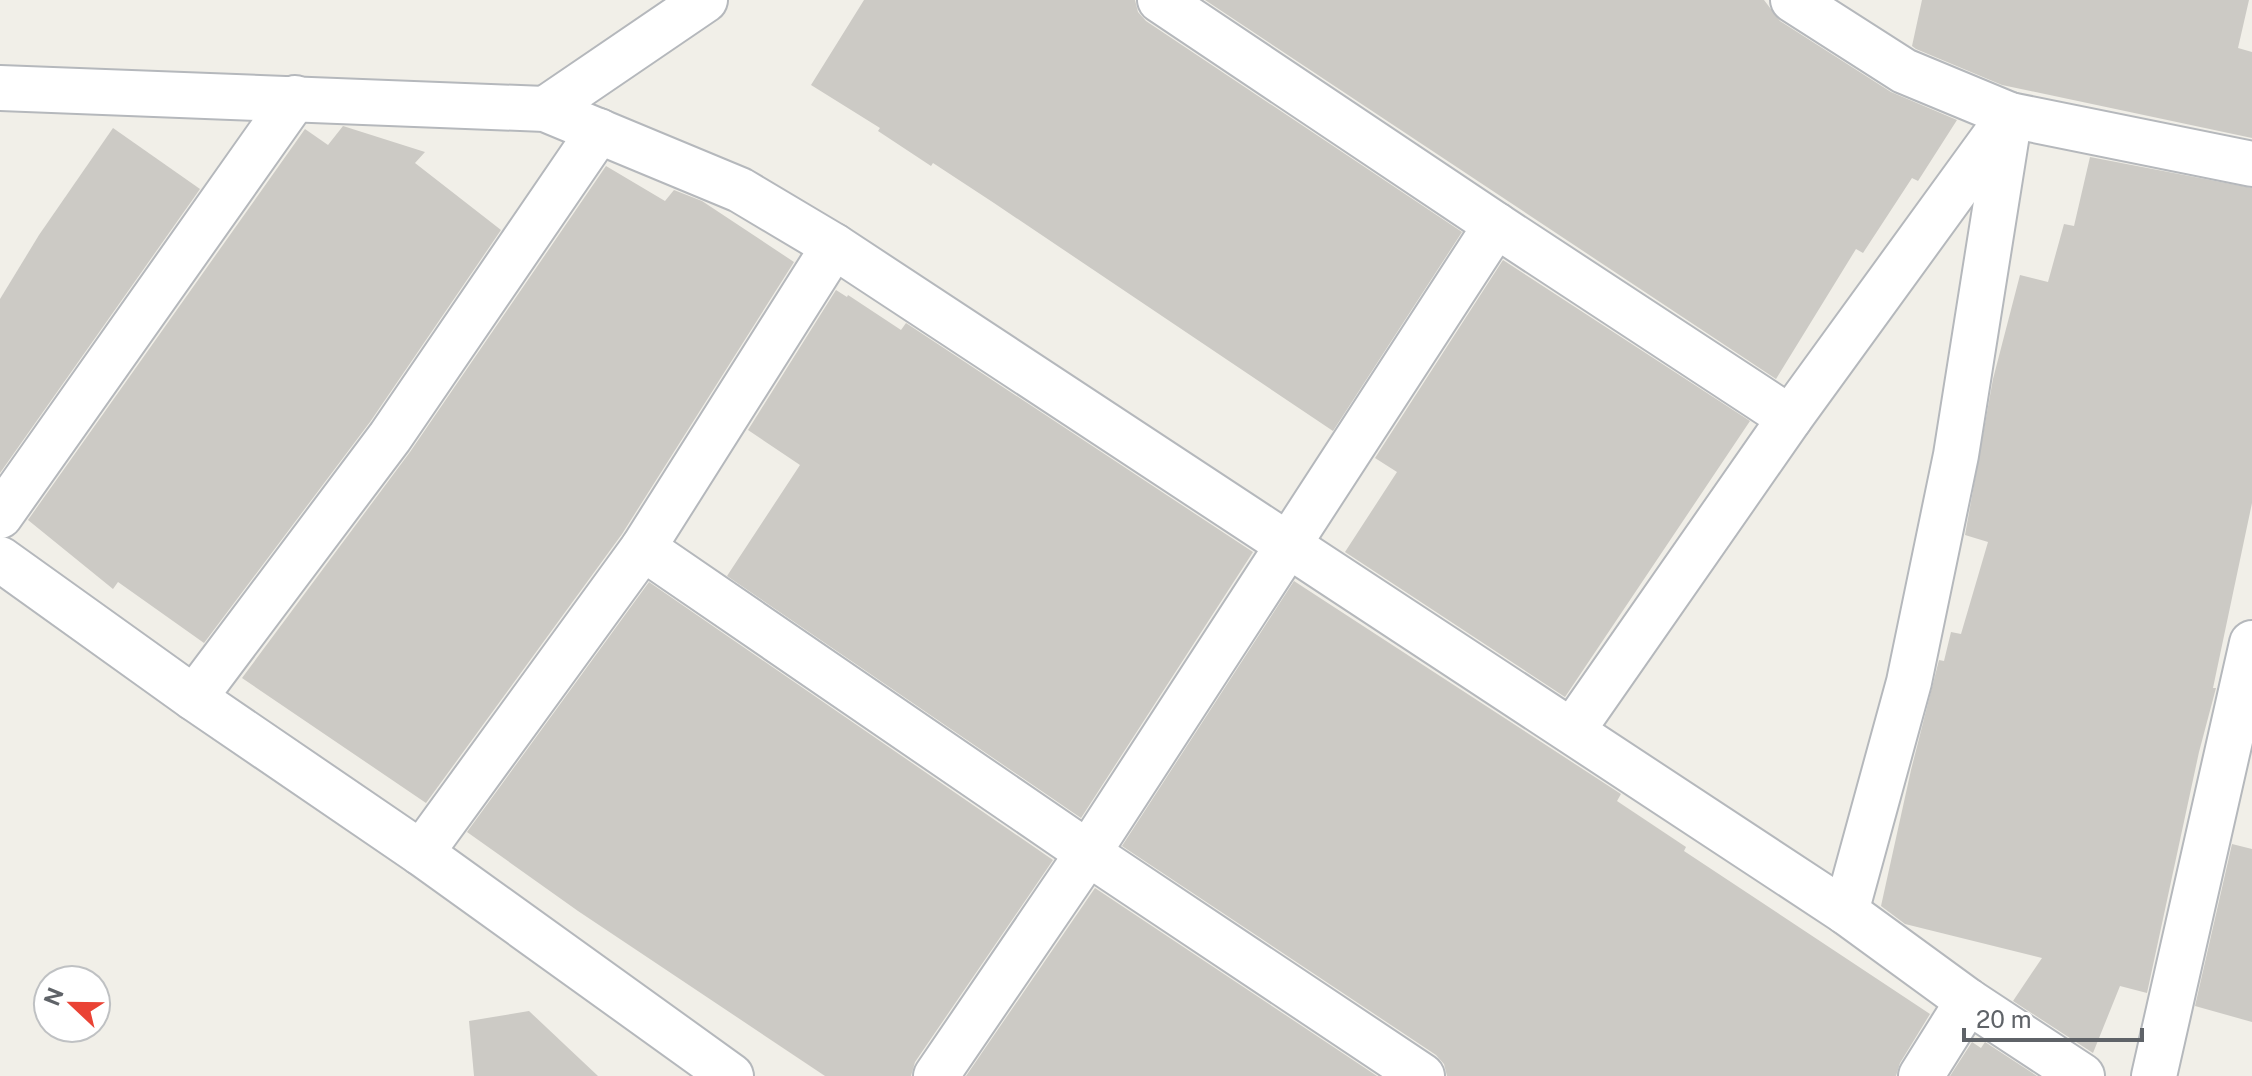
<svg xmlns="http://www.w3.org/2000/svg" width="2252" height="1076" viewBox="0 0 2252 1076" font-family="'Public Sans',sans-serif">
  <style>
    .building { fill: #cccac5 }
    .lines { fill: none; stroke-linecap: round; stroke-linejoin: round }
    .minor-casing { stroke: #b5b8bc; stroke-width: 48 }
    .minor { stroke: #fff; stroke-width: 44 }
  </style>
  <rect width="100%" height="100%" fill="#f1efe8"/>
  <g class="building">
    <polygon points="864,0 1135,0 1138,12 1146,21 1462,232 1333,431 994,203 933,163 931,166 878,131 880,128 811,85"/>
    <polygon points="1205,0 1764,0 1780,21 1891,92 1957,120 1918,181 1912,178 1863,253 1856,249 1776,379"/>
    <polygon points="1922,0 2249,0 2238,48 2252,52 2252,138 2002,85 1916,49 1912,46"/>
    <polygon points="343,126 425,152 415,163 501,230 370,422 204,643 118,582 113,589 28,520 305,129 328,145"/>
    <polygon points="113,128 200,189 0,473 0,299 39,235"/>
    <polygon points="2090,157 2252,188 2252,503 2213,688 2216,688 2199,752 2147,993 2120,986 2093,1053 2013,1001 2042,958 1905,924 1881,906 1911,770 1939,660 1944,661 1951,632 1961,634 1988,542 1965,535 1993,379 2020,275 2048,282 2064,224 2074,226"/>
    <polygon points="606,166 665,201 674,190 702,201 794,262 622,534 426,803 242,678 410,452"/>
    <polygon points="1503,260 1750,421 1565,697 1345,552 1397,472 1375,458"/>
    <polygon points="836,290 847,297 848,295 901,330 906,323 1253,552 1081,818 727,576 800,465 748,430"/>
    <polygon points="1294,581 1621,794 1617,801 1686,847 1684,851 1930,1014 1900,1063 1896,1076 1447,1076 1444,1064 1436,1055 1122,846"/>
    <polygon points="649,582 1053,860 915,1062 911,1076 825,1076 578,911 467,832"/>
    <polygon points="2232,844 2252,849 2252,1022 2195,1006"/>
    <polygon points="1095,888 1377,1076 966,1076"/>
    <polygon points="529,1011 598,1076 474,1076 469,1021"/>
    <polygon points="1972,1042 1981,1048 1985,1042 2037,1076 1950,1076"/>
  </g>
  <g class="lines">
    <defs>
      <g id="minor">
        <polyline points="1160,0 1496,225 1790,418"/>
        <polyline points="1793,0 1904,71 2010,115 1956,455 1909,682 1846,912"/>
        <polyline points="0,88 545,109 740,190 834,246 1846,912 1968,1001 2082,1076"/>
        <polyline points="545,109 705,0"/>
        <polyline points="0,516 295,98"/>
        <polyline points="643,548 1088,853 1422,1076"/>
        <polyline points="0,559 194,698 421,853 731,1076"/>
        <polyline points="194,698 390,437 599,131"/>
        <polyline points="1572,731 1790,418 2010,115 2252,164"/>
        <polyline points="421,853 643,548 834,246"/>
        <polyline points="936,1076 1088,853 1496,225"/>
        <polyline points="1921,1076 1968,1001"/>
        <polyline points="2154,1076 2252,643"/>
      </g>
    </defs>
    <use href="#minor" class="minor-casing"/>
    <use href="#minor" class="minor"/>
  </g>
  <g transform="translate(72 1004) rotate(292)"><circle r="38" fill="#ffffff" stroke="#bfc1c3" stroke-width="2"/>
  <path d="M0-6L14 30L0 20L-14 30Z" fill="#ea4335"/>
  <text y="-12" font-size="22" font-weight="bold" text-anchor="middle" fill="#5f6368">N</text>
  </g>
  <path d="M1964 1028v12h178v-12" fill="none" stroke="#5f6368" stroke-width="4"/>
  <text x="1976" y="1028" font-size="24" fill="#5f6368" stroke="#ffffff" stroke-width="6" paint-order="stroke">20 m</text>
</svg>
